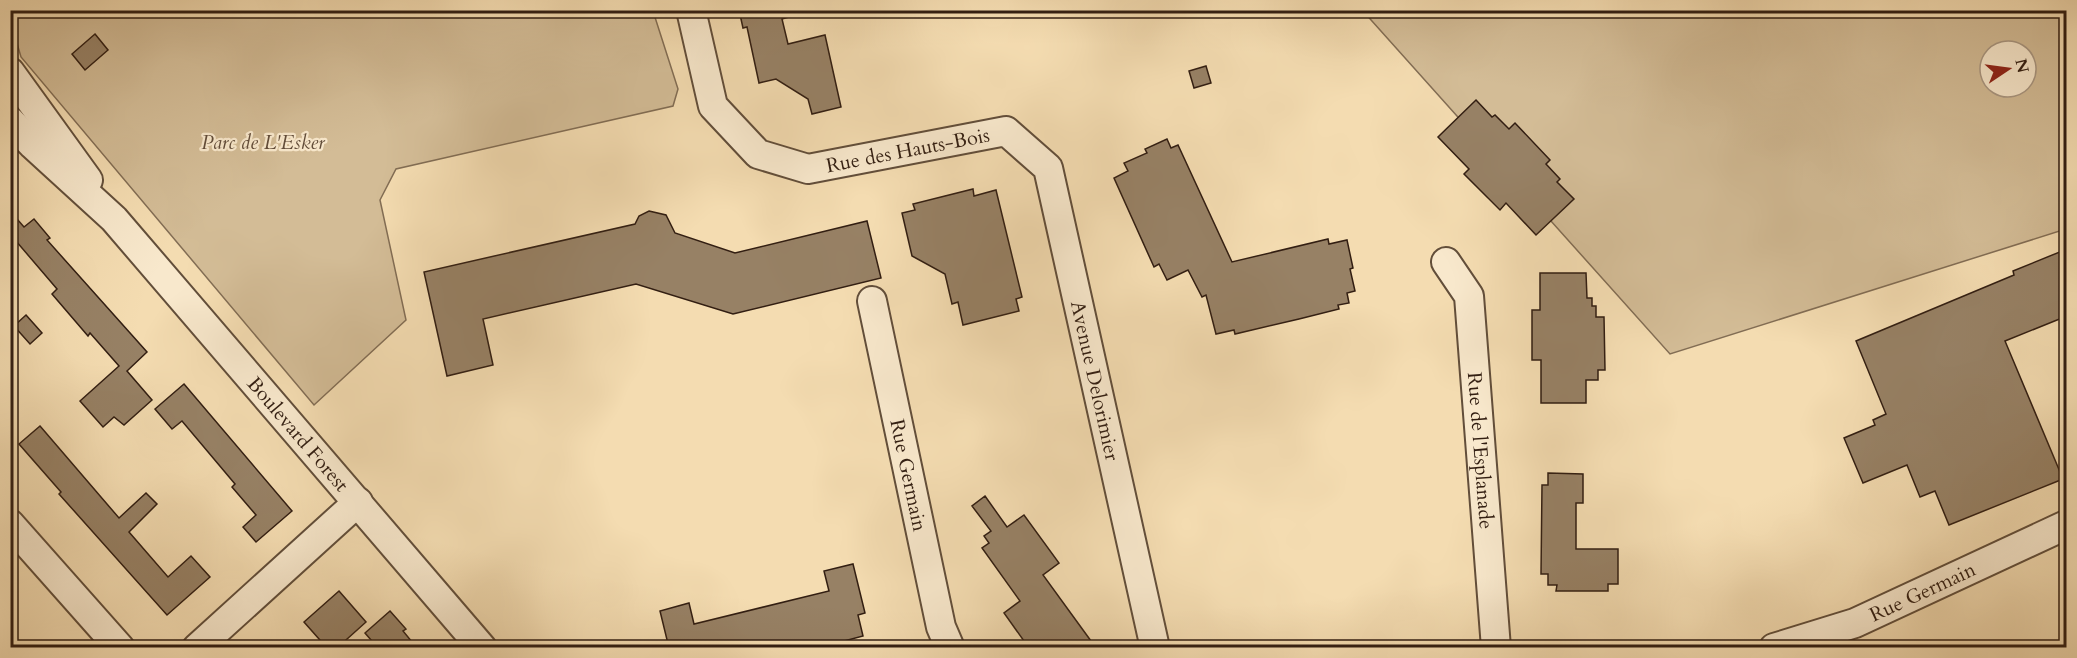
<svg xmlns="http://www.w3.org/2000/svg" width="2077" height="658" viewBox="0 0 2077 658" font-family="Cardo,serif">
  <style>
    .green { fill: #d3bc96; stroke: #826d54; stroke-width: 1.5; fill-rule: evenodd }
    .building { fill: #978165; stroke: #321e12; stroke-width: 1.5 }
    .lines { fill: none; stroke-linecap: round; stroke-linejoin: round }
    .minor-casing { stroke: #624e3a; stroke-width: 32 }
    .minor { stroke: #f8e8cc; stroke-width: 28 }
    .labels { text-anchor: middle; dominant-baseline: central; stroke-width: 4.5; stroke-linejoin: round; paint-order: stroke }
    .park-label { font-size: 20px; font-style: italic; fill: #624d3a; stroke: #f8e8cc }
    .street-label { font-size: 20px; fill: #321e12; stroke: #f8e8cc }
  </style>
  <rect width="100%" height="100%" fill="#f4dcb1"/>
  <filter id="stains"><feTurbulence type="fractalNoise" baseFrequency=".00333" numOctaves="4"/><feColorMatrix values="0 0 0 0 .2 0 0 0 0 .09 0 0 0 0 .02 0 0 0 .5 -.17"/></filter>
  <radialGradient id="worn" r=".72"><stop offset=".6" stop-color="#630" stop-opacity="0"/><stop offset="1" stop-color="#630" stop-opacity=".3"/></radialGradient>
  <g class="green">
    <polygon points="10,11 653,11 678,89 673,106 396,169 380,200 406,320 314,405 21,57 11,23"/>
    <path d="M 1363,11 L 2066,11 L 2066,229 L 1670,354 ZM 1990,51 L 2026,51 L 2026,87 L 1990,87 Z"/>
  </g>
  <g class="building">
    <polygon points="739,10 788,10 789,17 782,19 788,44 825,35 841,107 812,114 808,99 776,79 759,83 747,27 743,28"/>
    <polygon points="95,34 108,50 85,70 72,54"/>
    <polygon points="1206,66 1211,83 1194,88 1189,71"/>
    <polygon points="1476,100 1492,117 1495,115 1509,129 1515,123 1550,160 1546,164 1560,179 1557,182 1574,199 1536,235 1506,203 1500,210 1464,174 1469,169 1438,137"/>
    <polygon points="1167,139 1171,148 1178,145 1232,262 1328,239 1329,244 1347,240 1353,268 1350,269 1355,291 1347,293 1349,303 1338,305 1339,309 1299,319 1235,334 1234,330 1216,334 1206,295 1202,297 1188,270 1167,280 1159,264 1154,267 1114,178 1128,171 1124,163 1147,153 1145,149"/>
    <polygon points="973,189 974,196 996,190 1022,297 1016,299 1019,311 963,325 958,302 952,304 945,274 912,256 902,213 915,210 913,204"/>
    <polygon points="10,211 24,227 34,219 50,238 47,240 147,352 127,371 152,400 124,425 114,417 103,427 80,401 119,366 90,333 88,336 52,294 57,289 10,234"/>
    <polygon points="649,211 666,215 675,233 735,253 867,221 881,278 733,314 636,284 483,319 493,365 447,376 424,272 635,224 639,216"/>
    <polygon points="2067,249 2067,316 2005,341 2063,479 1949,525 1935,491 1920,497 1907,465 1863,483 1844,438 1875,425 1873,420 1886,414 1856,341 2014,275 2013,271"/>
    <polygon points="1540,273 1586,273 1587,298 1592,298 1592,306 1596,306 1596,317 1604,317 1605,370 1598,370 1598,380 1586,380 1586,403 1541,403 1541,360 1532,360 1532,310 1540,310"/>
    <polygon points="26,315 42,333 30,344 14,326"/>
    <polygon points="184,384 292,511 256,542 243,527 256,515 232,487 235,484 182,421 172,429 155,409"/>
    <polygon points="40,426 119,518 146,493 157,504 129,532 168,577 191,556 210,577 167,615 59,494 61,492 19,444"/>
    <polygon points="1548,473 1583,474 1583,503 1576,503 1576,549 1618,549 1618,584 1608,584 1608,591 1556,591 1557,585 1548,585 1548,574 1541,574 1542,485 1548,485"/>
    <polygon points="985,496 1007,527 1024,515 1059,563 1043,575 1091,641 1083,648 1029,648 1004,613 1020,601 982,548 989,543 984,536 991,531 972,506"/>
    <polygon points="853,564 865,613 858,615 863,636 818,648 669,648 660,611 689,603 694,624 829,591 824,571"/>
    <polygon points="339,591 366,622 337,648 327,648 304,622"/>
    <polygon points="390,611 406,629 403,631 417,648 378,648 365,633"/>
  </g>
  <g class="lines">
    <defs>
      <g id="minor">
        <path id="s1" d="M 691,10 L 713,106 L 758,154 L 808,169 L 1006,131 L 1048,168 L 1155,648"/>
        <polyline points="10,72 88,180"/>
        <path id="s2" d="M 10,121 L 33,145 L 114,219 L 482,648"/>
        <path id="s3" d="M 1446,262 L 1469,296 L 1496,648"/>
        <path id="s4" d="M 872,301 L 941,627 L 950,648"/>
        <polyline points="10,524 120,648"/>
        <polyline points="197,648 358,502"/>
        <path id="s5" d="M 1774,648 L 1855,623 L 2066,525"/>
      </g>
    </defs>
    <use href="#minor" class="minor-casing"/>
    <use href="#minor" class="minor"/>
  </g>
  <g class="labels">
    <g class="park-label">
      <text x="263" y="142">Parc de L'Esker</text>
    </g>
    <g class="street-label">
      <text stroke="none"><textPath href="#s1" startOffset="318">Rue des Hauts-Bois</textPath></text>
      <text stroke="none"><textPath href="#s1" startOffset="692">Avenue Delorimier</textPath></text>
      <text stroke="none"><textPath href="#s2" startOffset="426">Boulevard Forest</textPath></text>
      <text stroke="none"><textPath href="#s3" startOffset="196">Rue de l'Esplanade</textPath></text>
      <text stroke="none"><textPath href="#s4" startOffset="178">Rue Germain</textPath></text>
      <text stroke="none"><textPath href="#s5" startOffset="159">Rue Germain</textPath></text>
    </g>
  </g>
  <rect width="2077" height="658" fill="none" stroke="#f4dcb1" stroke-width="36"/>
  <rect x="12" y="12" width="2053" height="634" fill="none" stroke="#321e12" stroke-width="3"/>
  <rect x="18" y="18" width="2041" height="622" fill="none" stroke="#321e12" stroke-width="1.5"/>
  <g transform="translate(2008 69) rotate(77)"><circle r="28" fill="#f8e8cc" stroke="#a99782" stroke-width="1.5"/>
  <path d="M0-4.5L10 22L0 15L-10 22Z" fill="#8f2418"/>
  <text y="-9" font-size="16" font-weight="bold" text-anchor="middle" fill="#321e12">N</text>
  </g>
  <rect width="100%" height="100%" filter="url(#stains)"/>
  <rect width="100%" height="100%" fill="url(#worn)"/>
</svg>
